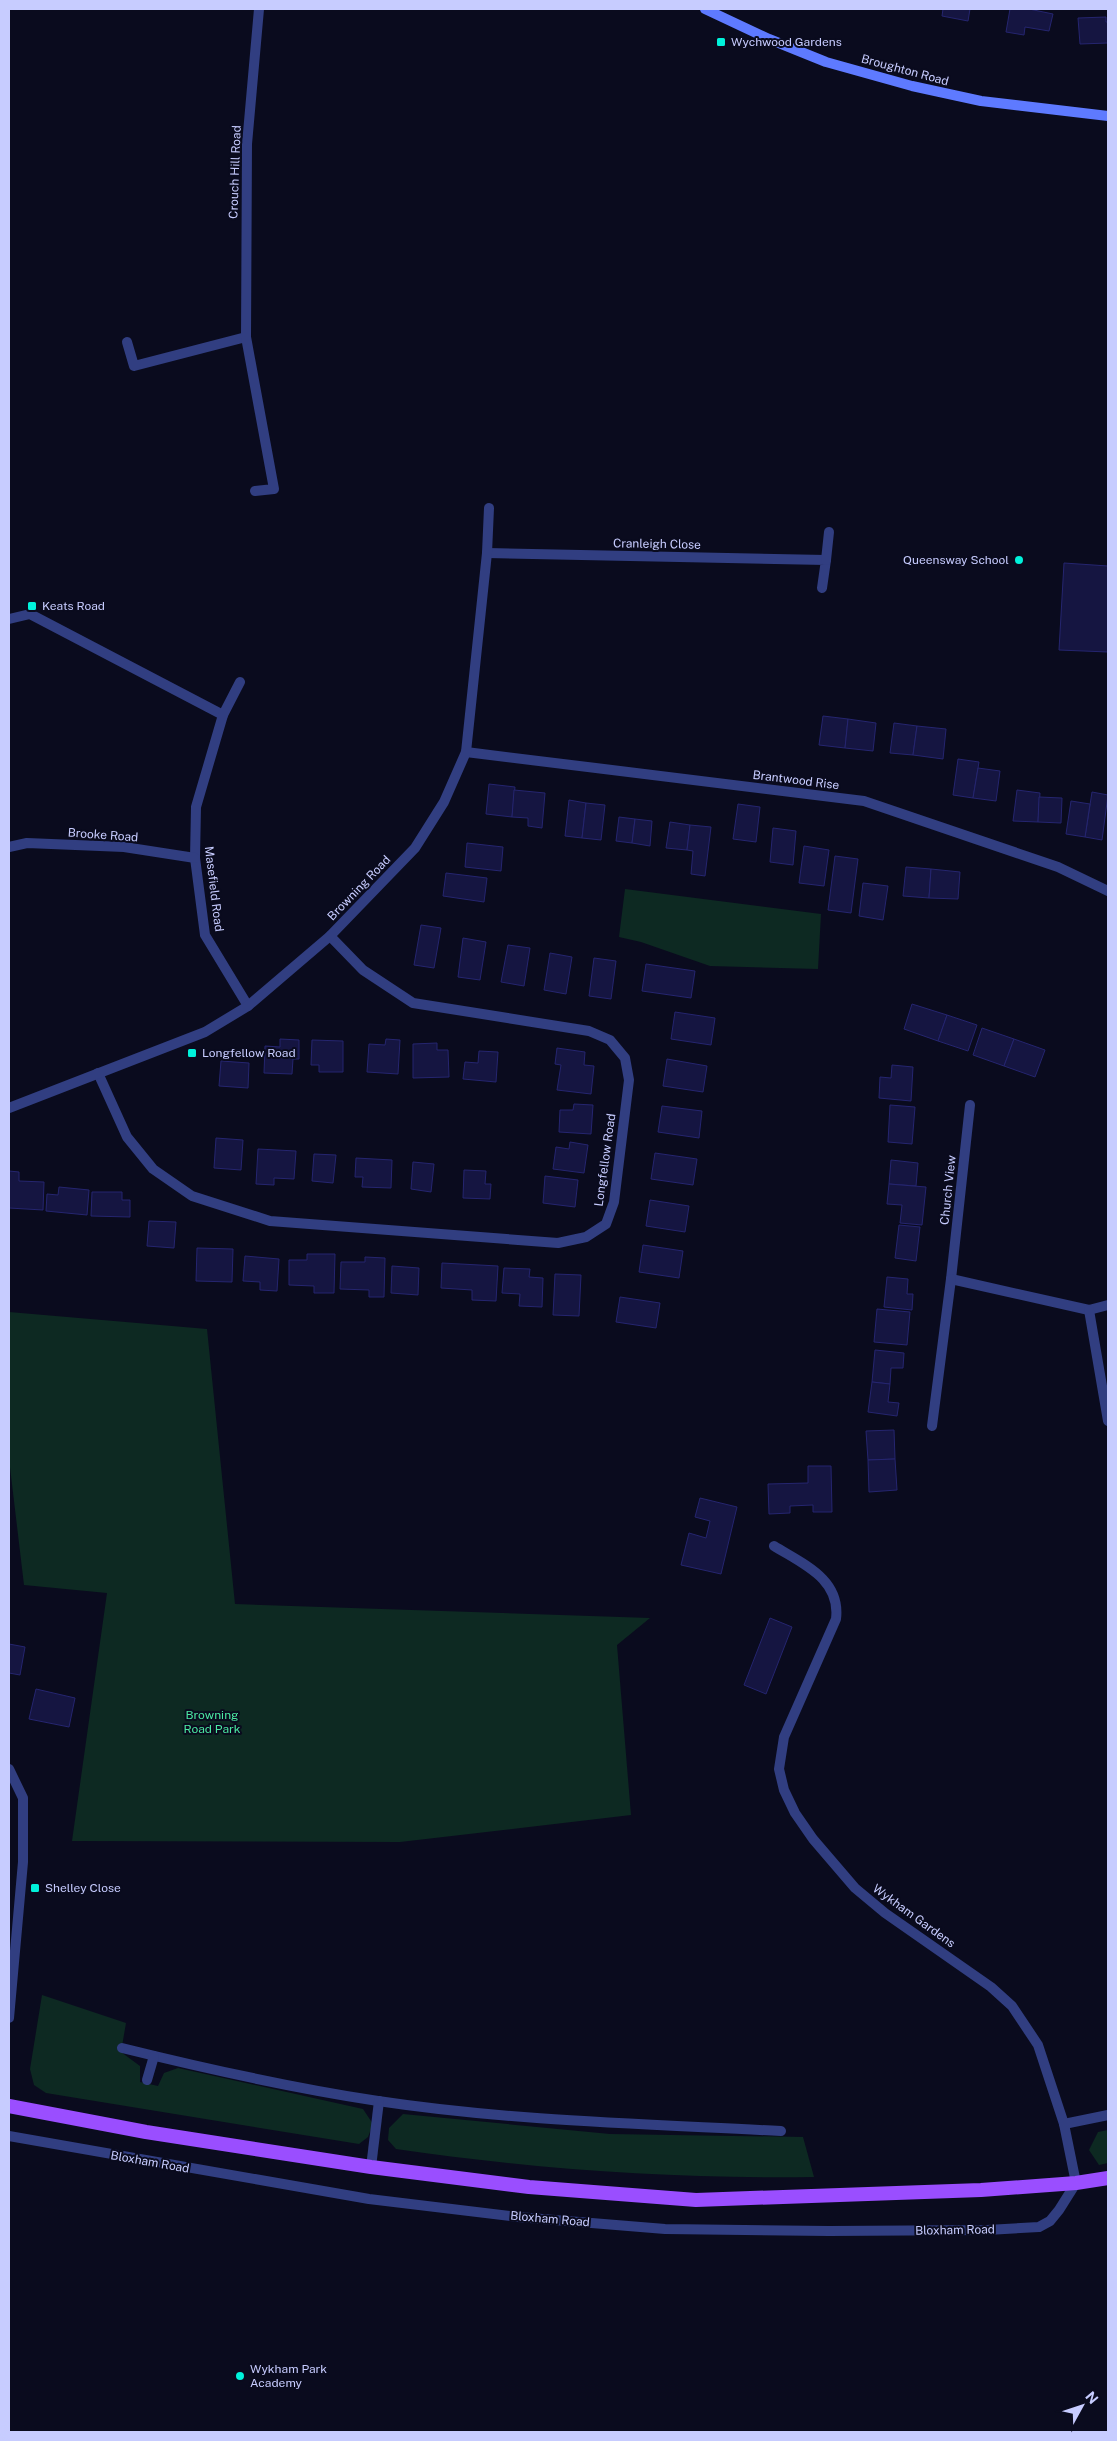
<svg xmlns="http://www.w3.org/2000/svg" width="1117" height="2441" viewBox="0 0 1117 2441" font-family="'Public Sans',sans-serif">
  <style>
    .green { fill: #0d2922 }
    .building { fill: #151541; stroke: #25256f }
    .lines { fill: none; stroke-linecap: round; stroke-linejoin: round }
    .minor { stroke: #313e81; stroke-width: 10 }
    .secondary { stroke: #5e7aff; stroke-width: 10 }
    .primary { stroke: #9a4eff; stroke-width: 14 }
    .poi-dot { fill: #00f2db; stroke: #0a0b1e; stroke-width: 2 }
    .labels { text-anchor: middle; dominant-baseline: central; stroke-width: 4; stroke-linejoin: round; paint-order: stroke }
    .poi-label { font-size: 12px; fill: #c7ccff; stroke: #0a0b1e; text-anchor: start }
    .street-label { font-size: 12px; fill: #c7ccff; stroke: #0a0b1e }
    .park-label { font-size: 12px; fill: #4be8a2; stroke: #0a0b1e }
  </style>
  <rect width="100%" height="100%" fill="#0a0b1e"/>
  <g class="green">
    <polygon points="625,889 821,914 818,969 710,966 641,942 619,937"/>
    <polygon points="9,1312 207,1329 235,1604 650,1618 617,1645 631,1815 400,1842 72,1841 107,1593 24,1585 9,1459"/>
    <polygon points="42,1995 126,2023 121,2052 140,2066 140,2082 158,2086 164,2073 178,2068 363,2109 373,2124 368,2137 359,2144 46,2093 34,2085 30,2069"/>
    <path d="M 403,2114 L 610,2134 L 803,2137 L 814,2177 C 674,2179 534,2169 396,2149 L 388,2140 L 389,2128 Z"/>
    <polygon points="1108,2130 1108,2163 1099,2165 1089,2150 1098,2132"/>
  </g>
  <g class="building">
    <polygon points="943,9 970,9 968,21 942,16"/>
    <polygon points="1010,9 1029,9 1053,14 1049,31 1025,27 1024,35 1006,32"/>
    <polygon points="1106,17 1106,22 1108,22 1108,43 1080,44 1078,18"/>
    <polygon points="1064,563 1108,566 1108,652 1059,650"/>
    <polygon points="823,716 848,719 845,748 819,745"/>
    <polygon points="848,719 876,723 873,751 845,748"/>
    <polygon points="894,723 917,726 913,755 890,753"/>
    <polygon points="917,726 946,729 943,759 913,755"/>
    <polygon points="958,759 979,762 973,798 953,795"/>
    <polygon points="978,768 1000,771 996,801 973,798"/>
    <polygon points="489,784 515,787 512,817 486,814"/>
    <polygon points="514,790 545,793 542,828 528,826 528,818 512,817"/>
    <polygon points="1017,790 1040,793 1038,822 1013,821"/>
    <polygon points="1092,792 1108,795 1102,840 1085,837"/>
    <polygon points="1039,797 1062,798 1061,823 1038,822"/>
    <polygon points="569,800 586,803 582,838 565,836"/>
    <polygon points="1071,801 1090,804 1085,837 1066,834"/>
    <polygon points="586,803 605,805 601,840 582,838"/>
    <polygon points="738,804 760,807 756,842 733,839"/>
    <polygon points="619,817 635,819 632,843 616,841"/>
    <polygon points="635,819 652,821 650,846 632,843"/>
    <polygon points="670,822 690,825 687,850 666,848"/>
    <polygon points="690,825 711,827 705,876 691,874 693,851 687,850"/>
    <polygon points="773,828 796,831 793,865 770,862"/>
    <polygon points="467,843 503,847 501,871 465,867"/>
    <polygon points="804,846 829,850 824,886 799,883"/>
    <polygon points="835,856 858,859 851,913 828,910"/>
    <polygon points="906,867 931,869 929,898 903,896"/>
    <polygon points="931,869 960,872 958,899 929,898"/>
    <polygon points="446,873 487,878 484,902 443,896"/>
    <polygon points="863,883 888,886 883,920 859,916"/>
    <polygon points="421,925 441,928 434,968 414,965"/>
    <polygon points="463,938 486,942 480,980 458,977"/>
    <polygon points="508,945 530,948 524,986 501,982"/>
    <polygon points="550,953 572,957 566,994 544,990"/>
    <polygon points="594,958 616,961 611,999 589,996"/>
    <polygon points="646,964 695,971 691,998 642,991"/>
    <polygon points="912,1004 947,1015 938,1041 904,1029"/>
    <polygon points="675,1012 715,1018 711,1045 671,1039"/>
    <polygon points="947,1015 977,1025 968,1051 938,1041"/>
    <polygon points="982,1028 1014,1039 1004,1066 973,1055"/>
    <polygon points="280,1039 299,1040 299,1059 293,1059 292,1074 264,1073 265,1046 280,1047"/>
    <polygon points="386,1039 400,1040 398,1074 367,1072 369,1044 385,1045"/>
    <polygon points="1014,1039 1045,1050 1035,1077 1004,1066"/>
    <polygon points="312,1040 343,1041 343,1072 319,1072 319,1065 311,1065"/>
    <polygon points="437,1043 437,1050 448,1050 449,1077 413,1078 413,1044"/>
    <polygon points="557,1048 585,1052 584,1065 594,1066 591,1094 557,1090 561,1065 555,1064"/>
    <polygon points="479,1051 498,1052 496,1082 463,1079 465,1062 478,1063"/>
    <polygon points="667,1059 707,1066 703,1092 663,1086"/>
    <polygon points="221,1061 249,1063 248,1088 219,1086"/>
    <polygon points="892,1065 913,1067 911,1101 879,1098 880,1077 891,1078"/>
    <polygon points="574,1104 593,1105 591,1134 559,1132 560,1110 573,1110"/>
    <polygon points="890,1105 915,1107 912,1144 888,1142"/>
    <polygon points="662,1106 702,1111 699,1138 658,1132"/>
    <polygon points="216,1138 243,1140 241,1170 214,1168"/>
    <polygon points="570,1142 588,1145 584,1173 553,1169 556,1147 569,1149"/>
    <polygon points="258,1149 296,1151 294,1179 274,1178 274,1185 256,1184"/>
    <polygon points="655,1153 697,1159 693,1185 651,1179"/>
    <polygon points="314,1154 336,1155 333,1183 312,1181"/>
    <polygon points="356,1158 392,1160 391,1188 362,1187 363,1177 355,1177"/>
    <polygon points="891,1160 918,1163 916,1186 889,1184"/>
    <polygon points="413,1162 434,1164 431,1192 411,1189"/>
    <polygon points="464,1170 486,1171 485,1184 491,1184 490,1199 463,1198"/>
    <polygon points="9,1171 19,1172 19,1181 44,1182 43,1210 9,1208"/>
    <polygon points="545,1176 578,1180 575,1207 543,1203"/>
    <polygon points="889,1184 926,1187 922,1225 900,1223 902,1205 887,1204"/>
    <polygon points="59,1187 89,1190 87,1215 46,1211 47,1194 58,1195"/>
    <polygon points="92,1192 122,1192 122,1200 130,1200 130,1217 91,1216"/>
    <polygon points="650,1200 689,1206 685,1232 646,1226"/>
    <polygon points="149,1221 176,1222 174,1248 147,1246"/>
    <polygon points="899,1225 920,1227 916,1261 895,1258"/>
    <polygon points="643,1245 683,1251 679,1278 639,1272"/>
    <polygon points="197,1248 233,1249 232,1282 196,1281"/>
    <polygon points="307,1254 335,1254 334,1293 314,1293 314,1286 289,1285 289,1260 307,1260"/>
    <polygon points="245,1256 279,1259 277,1291 260,1290 260,1282 243,1281"/>
    <polygon points="365,1257 385,1258 384,1297 369,1297 369,1290 340,1289 341,1262 365,1262"/>
    <polygon points="442,1263 498,1266 496,1301 472,1300 472,1290 441,1288"/>
    <polygon points="392,1266 419,1268 418,1295 391,1293"/>
    <polygon points="504,1268 530,1269 529,1277 543,1278 542,1307 519,1306 520,1294 502,1293"/>
    <polygon points="555,1274 581,1275 579,1316 553,1315"/>
    <polygon points="887,1277 908,1279 907,1294 913,1294 912,1310 884,1307"/>
    <polygon points="620,1297 660,1303 656,1328 616,1322"/>
    <polygon points="877,1309 910,1312 907,1345 874,1342"/>
    <polygon points="875,1350 904,1353 903,1368 891,1368 890,1384 872,1382"/>
    <polygon points="872,1382 890,1384 888,1402 899,1403 897,1416 868,1412"/>
    <polygon points="894,1430 895,1459 868,1460 866,1431"/>
    <polygon points="895,1459 897,1490 869,1492 868,1460"/>
    <polygon points="808,1466 831,1466 832,1512 813,1512 813,1505 790,1506 790,1513 769,1514 768,1484 808,1483"/>
    <polygon points="700,1498 737,1507 721,1574 681,1565 689,1533 706,1538 710,1521 695,1517"/>
    <polygon points="770,1618 792,1627 766,1694 744,1685"/>
    <polygon points="9,1644 25,1647 20,1675 9,1673"/>
    <polygon points="36,1689 75,1698 69,1727 29,1719"/>
  </g>
  <g class="lines">
    <g class="minor">
      <polyline points="127,342 134,366 246,337"/>
      <polyline points="255,491 274,489 246,337 247,144 259,9"/>
      <polyline points="487,553 826,560 822,588"/>
      <polyline points="826,560 829,532"/>
      <polyline points="9,619 30,614 223,715"/>
      <polyline points="240,682 223,715 196,807 195,858 205,935 248,1006"/>
      <polyline points="466,752 864,801 1058,867 1108,891"/>
      <polyline points="9,847 27,843 124,847 195,858"/>
      <polyline points="98,1073 127,1137 153,1169 192,1196 270,1221 558,1243 586,1237 606,1224 614,1202 629,1080 625,1058 610,1040 589,1031 413,1003 363,970 330,936"/>
      <polyline points="970,1105 951,1279 1089,1310 1108,1305"/>
      <polyline points="9,1108 205,1032 248,1006 330,936 415,848 444,802 466,752 487,553 489,508"/>
      <polyline points="1089,1310 1108,1421"/>
      <polyline points="932,1426 951,1279"/>
      <path d="M 774,1546 C 803,1564 841,1579 836,1619 L 784,1737 L 779,1769 L 784,1790 L 795,1813 L 813,1839 L 855,1888 L 885,1913 L 991,1987 L 1012,2006 L 1038,2045 L 1064,2124"/>
      <polyline points="9,1769 23,1798 23,1862 9,2018"/>
      <path d="M 122,2048 C 207,2069 292,2088 378,2101 C 511,2121 647,2124 781,2131"/>
      <polyline points="147,2080 154,2056"/>
      <polyline points="9,2136 369,2199 518,2217 665,2229 829,2231 987,2230 1039,2227 1050,2221 1059,2210 1076,2183 1064,2124 1108,2115"/>
      <polyline points="371,2167 379,2101"/>
    </g>
    <polyline class="secondary" points="705,9 769,39 826,62 912,86 981,101 1108,116"/>
    <polyline class="primary" points="9,2106 146,2132 371,2167 529,2187 696,2200 981,2190 1076,2183 1108,2178"/>
  </g>
  <g class="poi-dot">
    <rect x="716" y="37" width="10" height="10" rx="2.5"/>
    <circle cx="1019" cy="560" r="5"/>
    <rect x="27" y="601" width="10" height="10" rx="2.5"/>
    <rect x="187" y="1048" width="10" height="10" rx="2.5"/>
    <rect x="30" y="1883" width="10" height="10" rx="2.5"/>
    <circle cx="240" cy="2376" r="5"/>
  </g>
  <g class="labels">
    <g class="poi-label">
      <text x="731" y="42">Wychwood Gardens</text>
      <text x="1009" y="560" text-anchor="end">Queensway School</text>
      <text x="42" y="606">Keats Road</text>
      <text x="202" y="1053">Longfellow Road</text>
      <text x="45" y="1888">Shelley Close</text>
      <text x="250" y="2369">Wykham Park<tspan x="250" dy="14">Academy</tspan></text>
    </g>
    <g class="street-label">
      <text transform="translate(905 70) rotate(15)">Broughton Road</text>
      <text transform="translate(235 172) rotate(-88)">Crouch Hill Road</text>
      <text transform="translate(657 544) rotate(1)">Cranleigh Close</text>
      <text transform="translate(796 780) rotate(7)">Brantwood Rise</text>
      <text transform="translate(103 835) rotate(4)">Brooke Road</text>
      <text transform="translate(359 888) rotate(-46)">Browning Road</text>
      <text transform="translate(214 889) rotate(83)">Masefield Road</text>
      <text transform="translate(605 1160) rotate(-82)">Longfellow Road</text>
      <text transform="translate(948 1190) rotate(-84)">Church View</text>
      <text transform="translate(914 1916) rotate(36)">Wykham Gardens</text>
      <text transform="translate(150 2162) rotate(10)">Bloxham Road</text>
      <text transform="translate(550 2219) rotate(5)">Bloxham Road</text>
      <text transform="translate(955 2230) rotate(-1)">Bloxham Road</text>
    </g>
    <g class="park-label">
      <text x="212" y="1715">Browning<tspan x="212" dy="14">Road Park</tspan></text>
    </g>
  </g>
  <rect width="1117" height="2441" fill="none" stroke="#c7ccff" stroke-width="20"/>
  <g transform="translate(1082 2406) rotate(50)" stroke="#0a0b1e" stroke-width="4" paint-order="stroke">
  <path d="M0-4L9 19L0 12L-9 19Z" fill="#c7ccff"/>
  <text y="-8" font-size="14" font-weight="bold" text-anchor="middle" fill="#c7ccff">N</text>
  </g>
</svg>
